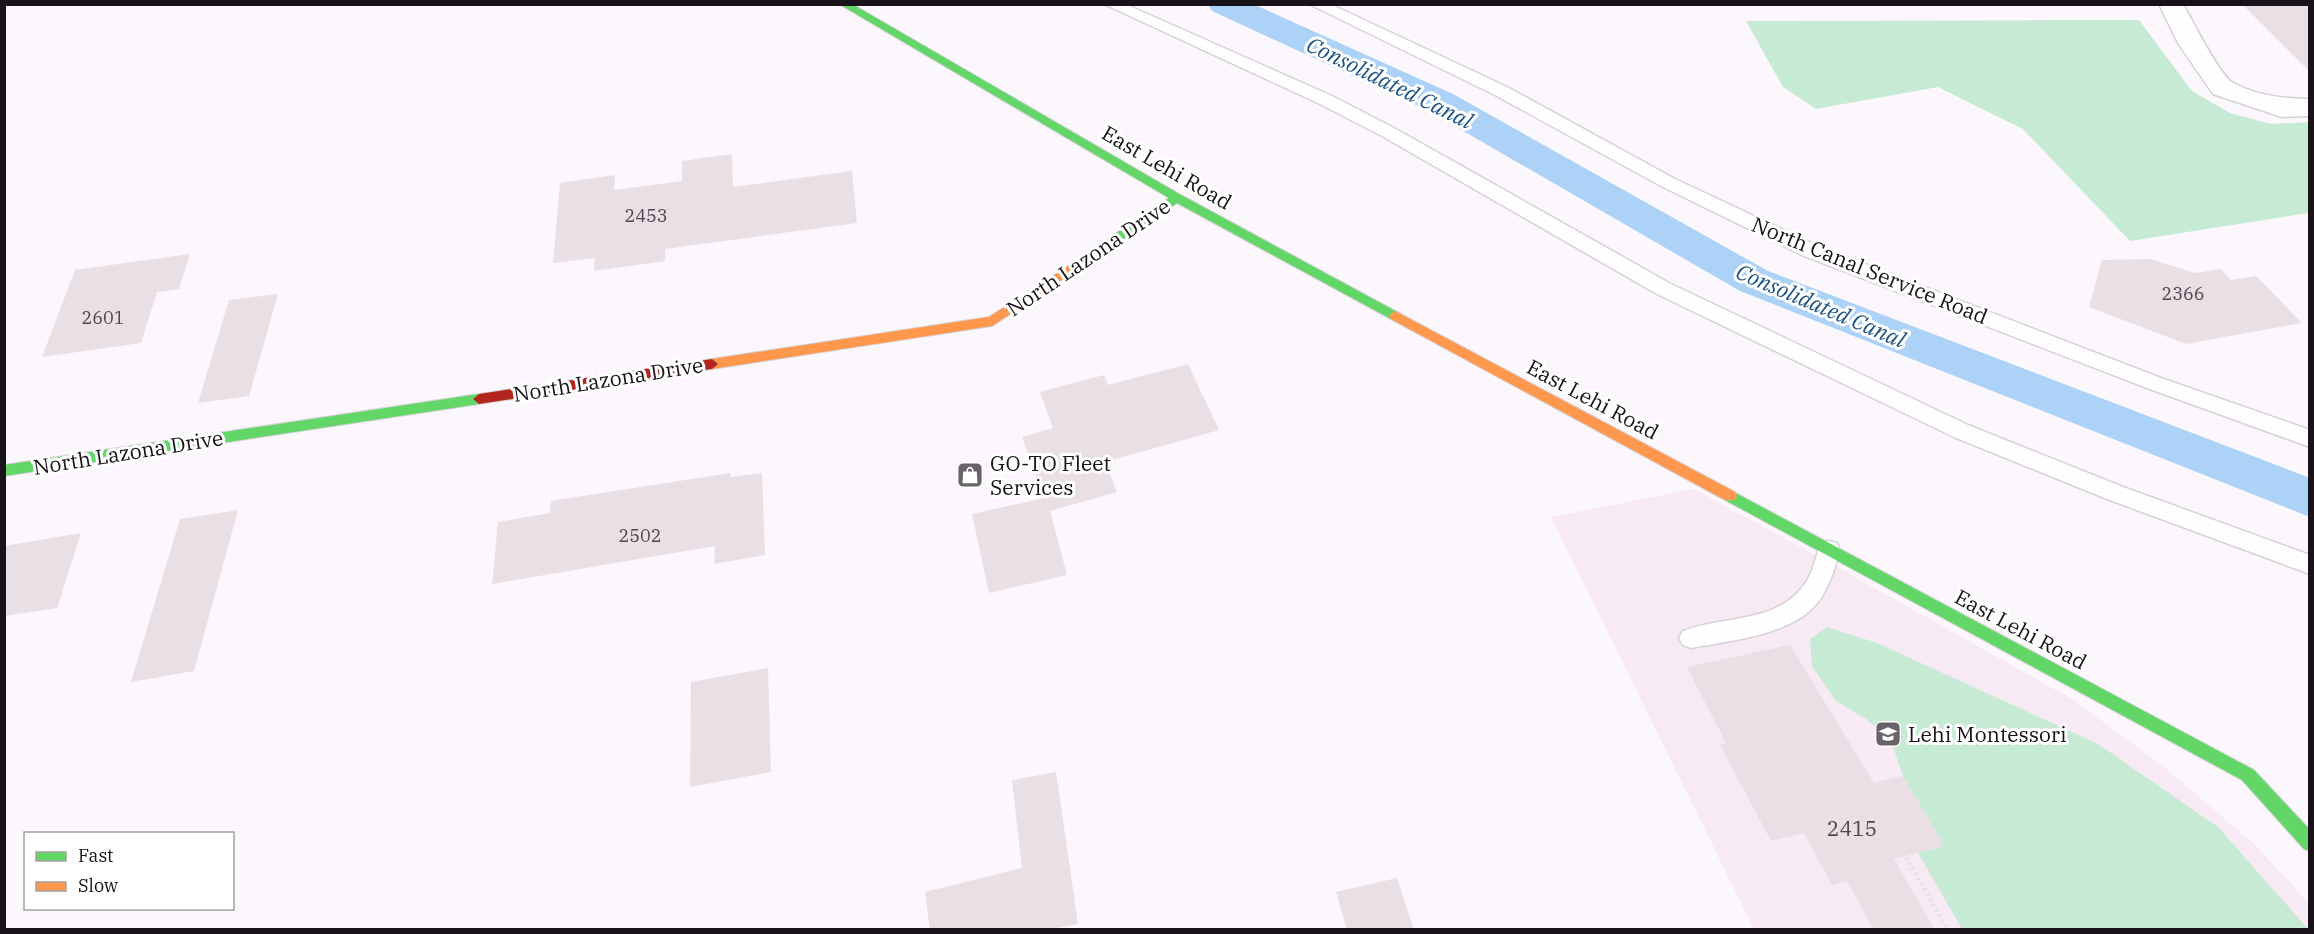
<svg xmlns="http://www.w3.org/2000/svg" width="2314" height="934" viewBox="0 0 2314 934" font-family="'IBM Plex Serif',serif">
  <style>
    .education { fill: #f7eaf4 }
    .green { fill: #c6ead4 }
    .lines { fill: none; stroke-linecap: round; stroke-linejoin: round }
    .canal { fill: #add2f8; fill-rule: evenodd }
    .building { fill: #e9dfe5 }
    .lane-casing { stroke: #d6d2d7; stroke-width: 3 }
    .street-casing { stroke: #d6d2d7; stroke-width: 3 }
    .fast-casing { stroke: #d6d2d7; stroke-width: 2 }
    .slow-casing { stroke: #d6d2d7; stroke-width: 2 }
    .jam-casing { stroke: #d6d2d7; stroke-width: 2 }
    .path { stroke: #e5e3e6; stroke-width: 4.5; stroke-dasharray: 3 3; stroke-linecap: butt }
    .lane { fill: #fefeff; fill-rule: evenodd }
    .street { fill: #fefeff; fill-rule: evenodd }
    .fast { fill: #63d668; fill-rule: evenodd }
    .slow { fill: #ff974d; fill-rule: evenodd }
    .jam { fill: #b3261e; fill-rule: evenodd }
    .labels { text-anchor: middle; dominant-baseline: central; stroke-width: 6; stroke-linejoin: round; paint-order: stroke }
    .number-label { font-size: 18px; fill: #4e484e }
    .street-label { font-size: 21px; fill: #171319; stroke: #fff }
    .poi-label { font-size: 21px; fill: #171319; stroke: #fff; text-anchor: start }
    .near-number-label { font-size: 21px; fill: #4e484e }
    .water-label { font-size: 22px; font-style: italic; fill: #1a5384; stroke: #fff }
  </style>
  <rect width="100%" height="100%" fill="#fbf7fc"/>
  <polygon class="education" points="1694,489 1850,574 2075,701 2164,767 2253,843 2309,903 2309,929 1754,929 1551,517"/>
  <g class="green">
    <polygon points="2139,20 2192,91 2230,113 2271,124 2309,122 2309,213 2130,241 2023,129 1938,87 1816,109 1783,87 1746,21"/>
    <polygon points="1827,627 1877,643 2098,744 2218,827 2308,929 1962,929 1918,853 1944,846 1903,776 1890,738 1866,719 1836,701 1812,666 1810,639"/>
  </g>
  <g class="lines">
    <polygon class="canal" points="1208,4 1253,4 1453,94 1768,271 2310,478 2310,517 1740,291 1427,110 1212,11"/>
  </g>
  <g class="building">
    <polygon points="2242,4 2310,4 2310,72"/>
    <polygon points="732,154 733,187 852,171 857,223 665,249 665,261 594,271 595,258 553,263 560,183 615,175 614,190 682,181 682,161"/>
    <polygon points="190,254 179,289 157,292 141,343 42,357 75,270"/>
    <polygon points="2150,259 2195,273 2221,269 2231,280 2256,276 2302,323 2186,344 2089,307 2102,260"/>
    <polygon points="278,294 249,396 198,403 229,300"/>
    <polygon points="1188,364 1219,430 1105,462 1117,492 1050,511 1067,575 989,593 972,514 1044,498 1022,437 1053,428 1040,392 1104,375 1108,385"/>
    <polygon points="730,473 730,477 762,473 765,555 714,564 715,546 492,584 498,522 550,513 551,501"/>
    <polygon points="238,510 194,671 131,682 180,519"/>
    <polygon points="81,533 57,608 4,616 4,546"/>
    <polygon points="1790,645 1874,783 1903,776 1944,846 1894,859 1935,930 1874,930 1847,881 1832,885 1804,833 1771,841 1720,745 1726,743 1687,667"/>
    <polygon points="768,668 771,772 690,787 691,682"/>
    <polygon points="1056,772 1078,924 1045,930 930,930 925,892 1022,868 1012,780"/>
    <polygon points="1397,878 1414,930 1347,930 1336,892"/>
  </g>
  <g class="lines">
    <defs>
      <g id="lane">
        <polygon points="1104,4 1125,4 1332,96 1394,128 1671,284 1968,425 2123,487 2310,555 2310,574 2107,499 1954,437 1657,294 1382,136 1320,104"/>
        <polygon points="1309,4 1330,4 1507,87 1675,179 1816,245 2161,378 2310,430 2310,447 2147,388 1802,255 1663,187 1495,95"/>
        <path d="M 1829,541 L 1837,543 L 1840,550 C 1835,568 1830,585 1819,601 C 1794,635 1730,641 1691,648 L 1683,645 L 1679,638 L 1683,631 C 1725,615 1782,624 1808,579 C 1814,568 1816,555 1821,543 Z"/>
      </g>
      <path id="street" d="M 2159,4 L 2183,4 C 2192,20 2220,76 2233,83 C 2255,95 2285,99 2310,99 L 2310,116 L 2282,117 L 2213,94 L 2178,43 Z"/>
      <g id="fast">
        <polygon points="839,4 852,4 1181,195 1399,313 1401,316 1395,321 1391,319 1177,203 1108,250 1100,250 1098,247 1100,244 1169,198"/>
        <polygon points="479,394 485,399 479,404 4,476 4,465"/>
        <polygon points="1730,490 2254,770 2310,830 2310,851 2304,849 2242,780 1725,500 1723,496 1725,492"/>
      </g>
      <g id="slow">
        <polygon points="1104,243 1108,244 1110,247 1108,250 992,326 712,369 706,364 712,359 989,317"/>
        <polygon points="1395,311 1735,492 1737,496 1735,500 1725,500 1391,319 1389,316"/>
      </g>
      <polygon id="jam" points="712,359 718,364 712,369 479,404 473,399 479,394"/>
    </defs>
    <use href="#lane" class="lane-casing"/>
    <use href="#street" class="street-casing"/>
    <use href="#fast" class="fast-casing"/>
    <use href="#slow" class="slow-casing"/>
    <use href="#jam" class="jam-casing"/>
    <polyline class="path" points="1906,857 1948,930"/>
    <use href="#lane" class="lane"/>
    <use href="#street" class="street"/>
    <use href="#fast" class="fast"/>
    <use href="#slow" class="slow"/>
    <use href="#jam" class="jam"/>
  </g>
  <defs>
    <symbol id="shop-square" viewBox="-11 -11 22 22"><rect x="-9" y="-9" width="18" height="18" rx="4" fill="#676368" stroke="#fff"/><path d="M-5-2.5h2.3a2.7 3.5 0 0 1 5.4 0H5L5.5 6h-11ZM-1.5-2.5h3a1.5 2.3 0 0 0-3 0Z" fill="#fff"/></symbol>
    <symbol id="school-square" viewBox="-11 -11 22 22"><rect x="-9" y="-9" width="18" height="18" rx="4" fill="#676368" stroke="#fff"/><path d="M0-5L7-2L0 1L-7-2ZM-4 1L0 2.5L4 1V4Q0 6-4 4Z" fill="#fff"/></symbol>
  </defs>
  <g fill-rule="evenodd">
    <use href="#shop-square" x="955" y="460" width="30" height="30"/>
    <use href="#school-square" x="1873" y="719" width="30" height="30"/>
  </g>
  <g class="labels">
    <g class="number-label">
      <text x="646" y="215">2453</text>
      <text x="2183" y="293">2366</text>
      <text x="103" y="317">2601</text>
      <text x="640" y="535">2502</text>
    </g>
    <g class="street-label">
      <text transform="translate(1167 167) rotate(30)">East Lehi Road</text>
      <text transform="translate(1088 257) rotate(-34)">North Lazona Drive</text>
      <text transform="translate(1870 270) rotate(22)">North Canal Service Road</text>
      <text transform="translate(608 379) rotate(-9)">North Lazona Drive</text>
      <text transform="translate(1593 399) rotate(28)">East Lehi Road</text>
      <text transform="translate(128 452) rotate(-9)">North Lazona Drive</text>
      <text transform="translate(2021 629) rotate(28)">East Lehi Road</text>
    </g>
    <g class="poi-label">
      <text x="990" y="463">GO-TO Fleet<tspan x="990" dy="24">Services</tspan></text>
      <text x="1908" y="734">Lehi Montessori</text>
    </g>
    <g class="near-number-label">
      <text x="1852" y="828">2415</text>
    </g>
    <g class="water-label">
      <text transform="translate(1390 82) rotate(26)">Consolidated Canal</text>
      <text transform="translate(1821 305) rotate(23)">Consolidated Canal</text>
    </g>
  </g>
  <rect width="2314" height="934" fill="none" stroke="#171319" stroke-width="12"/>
  <rect x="24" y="832" width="210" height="78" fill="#ffffff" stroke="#a2a1a3" stroke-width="1.5"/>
  <rect x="36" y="852" width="30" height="9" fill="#63d668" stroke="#a2a1a3" stroke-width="1.5"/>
  <text x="78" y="862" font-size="18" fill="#171319">Fast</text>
  <rect x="36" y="882" width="30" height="9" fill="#ff974d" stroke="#a2a1a3" stroke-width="1.5"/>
  <text x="78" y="892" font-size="18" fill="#171319">Slow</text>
</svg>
